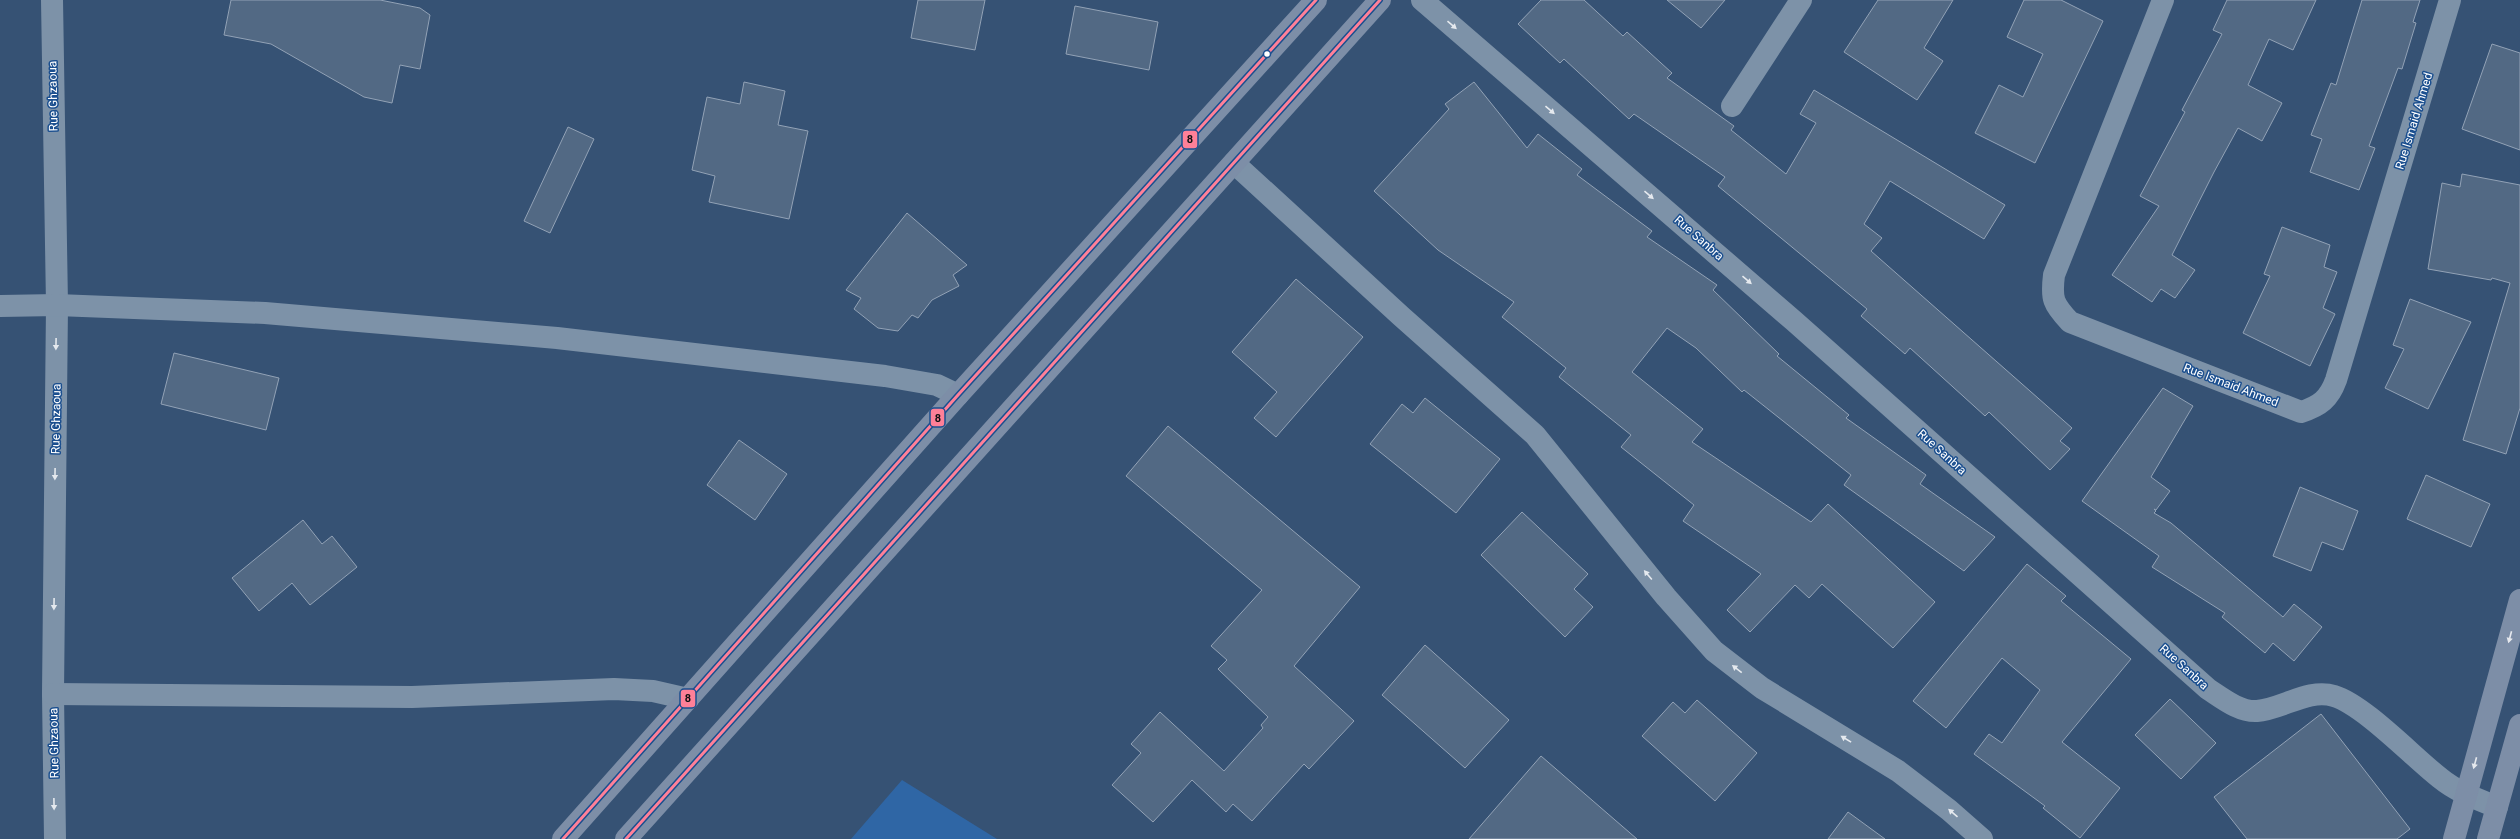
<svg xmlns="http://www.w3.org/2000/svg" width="2520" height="839" viewBox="0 0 2520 839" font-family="Roboto,sans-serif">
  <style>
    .green { fill: #2f66a5 }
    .building { fill: #526984; stroke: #92a2b6 }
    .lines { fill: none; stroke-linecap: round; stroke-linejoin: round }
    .minor { stroke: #7d92a8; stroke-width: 22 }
    .major { stroke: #7d8ea7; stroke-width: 22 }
    .bus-1-casing { stroke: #1b4f8f; stroke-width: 6 }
    .bus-1 { stroke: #ff8098; stroke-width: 3 }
    .oneway { fill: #e5e9ee }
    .oneway2 { fill: #e5e8ed }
    .bus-dot { fill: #fff; stroke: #1b4f8f; stroke-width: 1.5 }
    .labels { text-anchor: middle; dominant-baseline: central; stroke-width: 3; stroke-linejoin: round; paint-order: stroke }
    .street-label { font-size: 12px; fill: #fff; stroke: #1b4f8f }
    .line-badge { stroke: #1b4f8f; stroke-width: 1.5 }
    .pale-badge-label { font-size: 11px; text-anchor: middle; font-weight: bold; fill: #111 }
  </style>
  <rect width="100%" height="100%" fill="#365274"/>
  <polygon class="green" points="902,780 997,839 851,839"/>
  <g class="building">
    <polygon points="231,0 380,0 420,8 430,15 420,69 400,65 392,103 364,97 271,44 224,35"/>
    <polygon points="918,0 985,0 975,50 911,38"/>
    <polygon points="1541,0 1584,0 1623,36 1627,32 1672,73 1667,78 1734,126 1731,130 1786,174 1816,123 1800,114 1814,90 2005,205 1984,239 1890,181 1864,224 1882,238 1871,251 2072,428 2060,441 2070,449 2050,470 1989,412 1985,416 1910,348 1905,354 1861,316 1867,309 1718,186 1725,177 1634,114 1629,119 1564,59 1560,63 1518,24"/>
    <polygon points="1667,0 1725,0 1701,28"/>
    <polygon points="1878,0 1953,0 1924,48 1943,61 1917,100 1844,52"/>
    <polygon points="2024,0 2061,0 2103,21 2035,163 1975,133 1999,85 2023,97 2043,54 2007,37"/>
    <polygon points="2227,0 2316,0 2293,50 2269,39 2248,85 2282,103 2262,141 2238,128 2214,172 2172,255 2195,270 2175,298 2161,289 2152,302 2112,275 2159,206 2140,196 2185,112 2182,110 2222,34 2213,30"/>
    <polygon points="2362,0 2420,0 2413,22 2416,23 2402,69 2398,68 2369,146 2375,148 2359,190 2310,172 2322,139 2311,135 2331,83 2336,85"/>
    <polygon points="1075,6 1158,22 1149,70 1066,54"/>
    <polygon points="2492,44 2520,53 2520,150 2462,129"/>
    <polygon points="744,82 785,91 778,125 808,131 789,219 709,202 715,176 692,170 707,97 740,104"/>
    <polygon points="1474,82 1527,148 1538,134 1582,169 1577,175 1652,231 1647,237 1717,285 1713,290 1779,354 1777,356 1849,415 1846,418 1926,475 1920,484 1995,537 1964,571 1844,485 1851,475 1744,390 1742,392 1696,348 1667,328 1632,372 1703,429 1692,442 1811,522 1828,504 1935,602 1893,648 1822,584 1809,598 1795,585 1750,632 1727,610 1761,574 1683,521 1694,505 1621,447 1631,435 1559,377 1566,368 1502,317 1514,302 1438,250 1374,191 1449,109 1445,104"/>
    <polygon points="568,127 594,139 550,233 524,221"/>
    <polygon points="2462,174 2520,185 2520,408 2506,454 2463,440 2510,283 2492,278 2491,280 2428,269 2442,183 2460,187"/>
    <polygon points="907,213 967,265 953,275 959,286 932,300 918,318 912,315 898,331 878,328 854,309 861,298 846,290"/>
    <polygon points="2282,227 2330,245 2324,267 2337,272 2323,308 2335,314 2310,366 2243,333 2270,276 2264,274"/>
    <polygon points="1296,279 1363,337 1276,437 1254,418 1277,392 1232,352"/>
    <polygon points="2410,299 2471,322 2428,409 2385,388 2404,349 2393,345"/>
    <polygon points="174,353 279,378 266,430 161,404"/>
    <polygon points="2163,388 2193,406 2151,477 2170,491 2156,510 2154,509 2156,511 2154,513 2171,523 2283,617 2294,604 2322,627 2294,661 2273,643 2265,653 2222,617 2225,613 2152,567 2159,556 2082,501"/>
    <polygon points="1425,398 1500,459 1456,513 1370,444 1402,404 1413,413"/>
    <polygon points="1168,426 1360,587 1294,666 1354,721 1309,769 1304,764 1252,821 1233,804 1226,812 1192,780 1153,822 1112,785 1141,753 1131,744 1160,712 1224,771 1263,728 1261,725 1268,717 1218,669 1227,660 1211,646 1262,590 1126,476"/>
    <polygon points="739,440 787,474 755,520 707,485"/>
    <polygon points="2426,475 2490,504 2471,547 2407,519"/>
    <polygon points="2300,487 2358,511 2343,550 2322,542 2311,571 2273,556"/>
    <polygon points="1522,512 1588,574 1574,589 1593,607 1565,637 1481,555"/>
    <polygon points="303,520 322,544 332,536 357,567 310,605 292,583 259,611 232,578"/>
    <polygon points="2027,564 2066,596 2061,601 2131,659 2062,742 2120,788 2080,838 2043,808 2045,806 1974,754 1989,734 2002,743 2040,690 2002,658 1946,728 1913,701"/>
    <polygon points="1425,645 1509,720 1465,768 1382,695"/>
    <polygon points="2170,699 2216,743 2181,779 2135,735"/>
    <polygon points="1697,700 1757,753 1715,801 1642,736 1673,702 1685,713"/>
    <polygon points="2321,714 2410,829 2397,839 2247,839 2214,797"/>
    <polygon points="1541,756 1637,839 1469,839"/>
    <polygon points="1848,812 1885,839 1828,839"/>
  </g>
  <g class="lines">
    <g class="minor">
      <polyline points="52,0 57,305 53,694 55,839"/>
      <path d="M 1422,0 L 1794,321 L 2208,689 C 2222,698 2239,712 2257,711 C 2282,709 2309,688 2334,696 C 2364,705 2413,757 2440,778 C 2457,792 2477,799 2497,807"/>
      <path d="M 2163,0 L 2054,275 C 2051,299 2053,304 2070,322 L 2301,412 C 2320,406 2329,399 2336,380 L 2450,0"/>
      <polyline points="1732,106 1801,0"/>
      <polyline points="1234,163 1402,317 1535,435 1666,597 1714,651 1762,688 1898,771 1949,810 1982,839"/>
      <polyline points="0,306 57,305 265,313 557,338 885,376 937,385 958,395"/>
      <polyline points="53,694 412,697 614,689 653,691 688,699"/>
    </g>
    <g class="major">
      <polyline points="563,839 958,395 1316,0"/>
      <polyline points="626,839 1380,0"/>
      <polyline points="2454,839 2520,600"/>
      <polyline points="2488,839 2520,725"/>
    </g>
    <defs>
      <g id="bus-1">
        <polyline points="563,839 958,395 1316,0"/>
        <polyline points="626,839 1380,0"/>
      </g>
    </defs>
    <use href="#bus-1" class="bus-1-casing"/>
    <use href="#bus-1" class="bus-1"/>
  </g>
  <defs><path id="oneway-solid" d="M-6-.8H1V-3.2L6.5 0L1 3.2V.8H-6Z"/></defs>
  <g class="oneway">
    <use href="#oneway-solid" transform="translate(1452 25) rotate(41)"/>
    <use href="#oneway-solid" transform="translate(1550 110) rotate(41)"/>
    <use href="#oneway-solid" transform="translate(1649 195) rotate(41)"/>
    <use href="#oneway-solid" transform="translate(1747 280) rotate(41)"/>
    <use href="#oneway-solid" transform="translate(56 344) rotate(91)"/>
    <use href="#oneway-solid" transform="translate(55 474) rotate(91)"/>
    <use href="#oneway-solid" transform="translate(1648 575) rotate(-130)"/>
    <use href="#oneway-solid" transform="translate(54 604) rotate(91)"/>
    <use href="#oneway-solid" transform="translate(1737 669) rotate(-142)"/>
    <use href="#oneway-solid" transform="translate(1846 739) rotate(-149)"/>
    <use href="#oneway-solid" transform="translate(54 804) rotate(89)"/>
    <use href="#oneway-solid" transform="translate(1953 813) rotate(-139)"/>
  </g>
  <g class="oneway2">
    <use href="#oneway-solid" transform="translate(2510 637) rotate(105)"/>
    <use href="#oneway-solid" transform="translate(2475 763) rotate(105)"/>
  </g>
  <circle class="bus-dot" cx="1267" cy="54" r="3.5"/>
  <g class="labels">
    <g class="street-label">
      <text transform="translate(53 96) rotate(-91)">Rue Ghzaoua</text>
      <text transform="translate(2414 121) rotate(-73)">Rue Ismaid Ahmed</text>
      <text transform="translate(1699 238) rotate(41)">Rue Sanbra</text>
      <text transform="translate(2231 385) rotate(21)">Rue Ismaid Ahmed</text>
      <text transform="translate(56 419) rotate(-89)">Rue Ghzaoua</text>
      <text transform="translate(1942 452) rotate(42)">Rue Sanbra</text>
      <text transform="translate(2184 667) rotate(42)">Rue Sanbra</text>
      <text transform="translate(54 743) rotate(-91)">Rue Ghzaoua</text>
    </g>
  </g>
  <g class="line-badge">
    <rect x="1182" y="130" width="16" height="19" rx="4" fill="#ff8098"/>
    <rect x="930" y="408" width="15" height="19" rx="4" fill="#ff8098"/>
    <rect x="680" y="689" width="16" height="19" rx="4" fill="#ff8098"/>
  </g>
  <g class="pale-badge-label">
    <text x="1190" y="143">8</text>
    <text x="938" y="422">8</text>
    <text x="688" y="702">8</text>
  </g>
</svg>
